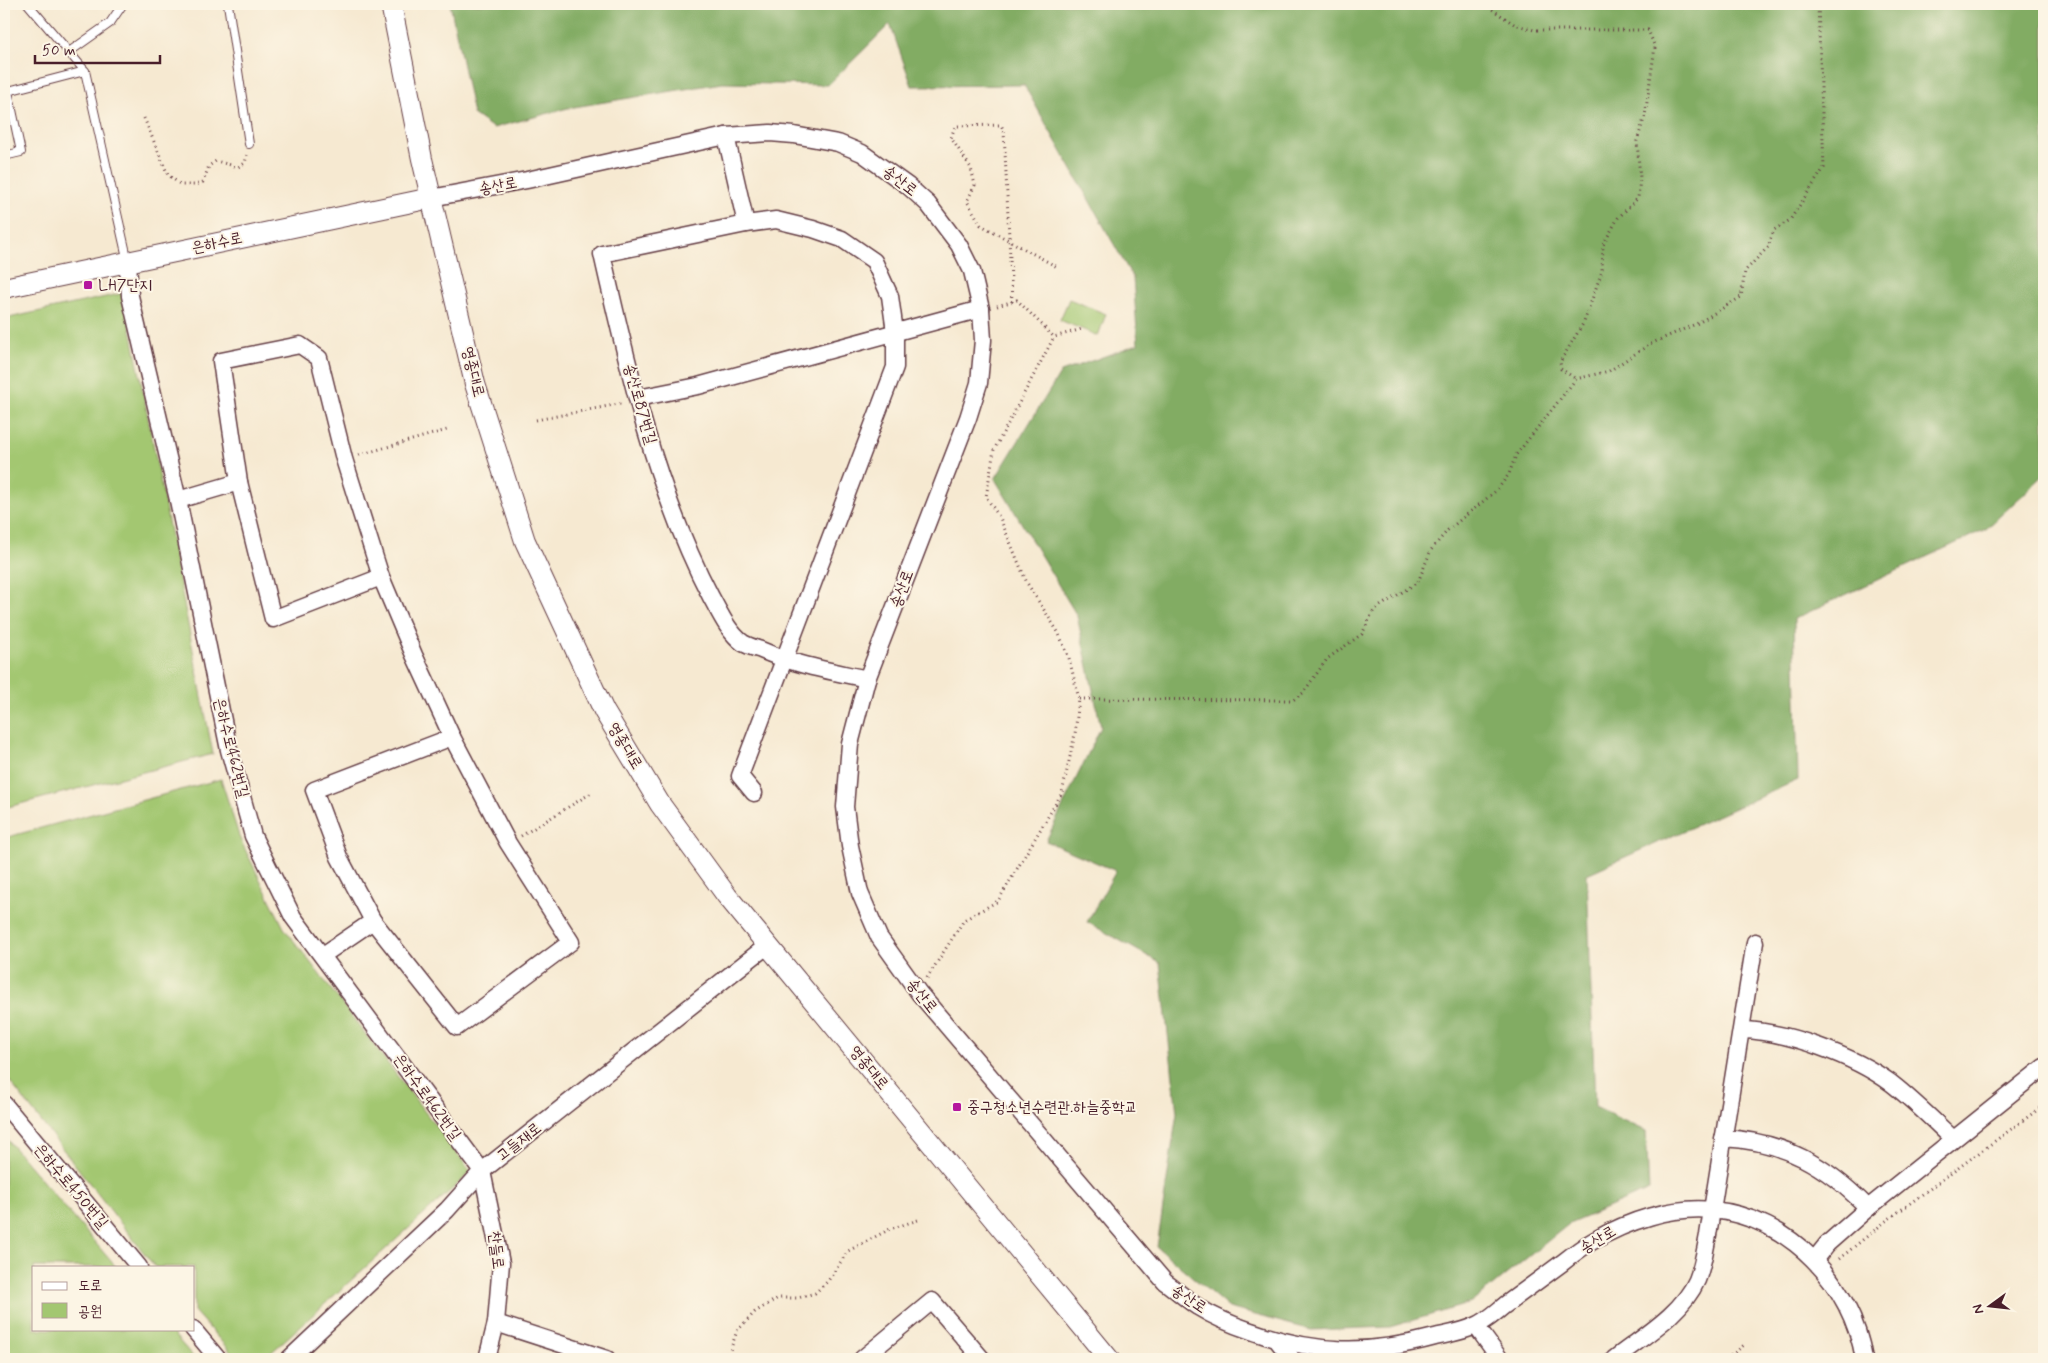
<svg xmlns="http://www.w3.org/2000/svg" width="2048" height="1363" viewBox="0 0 2048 1363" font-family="Mynerve,'Poor Story',sans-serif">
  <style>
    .green { fill: #a3c771; stroke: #76734e }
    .forest { fill: #82ac63; stroke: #666647 }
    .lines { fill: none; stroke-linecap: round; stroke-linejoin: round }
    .service-casing { stroke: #643d44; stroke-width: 10 }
    .minor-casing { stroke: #643d44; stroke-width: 19 }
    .tertiary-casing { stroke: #643d44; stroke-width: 22 }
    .path { stroke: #643d44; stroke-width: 3; stroke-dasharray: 1 4; stroke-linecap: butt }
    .service { stroke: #fff; stroke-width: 8 }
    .minor { stroke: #fff; stroke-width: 16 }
    .tertiary { stroke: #fff; stroke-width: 20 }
    .poi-dot { fill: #b5179e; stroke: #fcf5e5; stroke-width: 2 }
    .labels { text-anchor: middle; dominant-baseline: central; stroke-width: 4; stroke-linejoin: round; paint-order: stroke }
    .street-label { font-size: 16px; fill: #4a1f2b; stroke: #fcf5e5 }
    .poi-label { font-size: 16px; fill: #4a1f2b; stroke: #fcf5e5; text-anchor: start }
  </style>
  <rect width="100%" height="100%" fill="#fcf5e5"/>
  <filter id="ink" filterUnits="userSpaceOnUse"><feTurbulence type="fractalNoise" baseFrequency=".02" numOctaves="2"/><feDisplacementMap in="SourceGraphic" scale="10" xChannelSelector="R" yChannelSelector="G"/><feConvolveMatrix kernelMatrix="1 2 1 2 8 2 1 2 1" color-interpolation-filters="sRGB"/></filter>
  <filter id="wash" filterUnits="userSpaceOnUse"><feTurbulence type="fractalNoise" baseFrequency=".0096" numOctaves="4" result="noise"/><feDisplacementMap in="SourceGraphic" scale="20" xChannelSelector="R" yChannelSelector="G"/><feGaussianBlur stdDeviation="1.12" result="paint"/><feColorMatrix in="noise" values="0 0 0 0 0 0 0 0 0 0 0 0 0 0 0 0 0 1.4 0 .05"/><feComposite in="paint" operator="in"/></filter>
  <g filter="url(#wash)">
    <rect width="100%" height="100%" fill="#f6e9d1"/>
    <g class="green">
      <polygon points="124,293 213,754 4,808 4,319"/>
      <polygon points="1069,299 1106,314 1098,336 1060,320"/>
      <polygon points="221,779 240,839 284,928 471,1172 264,1359 237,1359 194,1311 194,1267 155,1267 4,1074 4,838"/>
      <polygon points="4,1136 116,1267 34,1267 34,1329 169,1329 195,1359 4,1359"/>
    </g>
    <polygon class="forest" points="450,4 2044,4 2044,475 1986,529 1794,619 1798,780 1587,874 1595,1107 1646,1131 1649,1190 1569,1224 1471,1303 1390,1327 1311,1330 1229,1308 1157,1247 1177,1113 1160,963 1087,922 1116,871 1046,841 1101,727 1077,616 995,479 1061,372 1138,344 1133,278 1024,85 912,86 890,24 828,85 722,83 568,108 493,128 473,114"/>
  </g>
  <g filter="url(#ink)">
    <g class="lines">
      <defs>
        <g id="service">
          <polyline points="28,4 85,71 128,262"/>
          <polyline points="228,4 249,144"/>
          <polyline points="69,52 110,23 123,4"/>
          <polyline points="4,156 21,152 8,91 85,71"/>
        </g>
        <g id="minor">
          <path d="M 726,136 L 746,224 L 602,254 C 628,369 656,492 711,597 C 720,613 728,632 743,643 C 748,646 755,648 761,650 C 795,665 831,671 867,679"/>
          <path d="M 431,198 L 527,180 L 726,136 L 770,133 L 794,135 L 838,143 L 862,153 L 908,186 L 928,204 L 959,245 L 972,271 L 981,309 L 983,340 L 979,383 L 968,418 L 867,679 L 850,744 L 845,807 L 850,846 L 860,893 L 879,937 L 919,993 L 1165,1282 C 1176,1290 1186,1299 1198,1307 C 1214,1317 1233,1325 1251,1331 C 1315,1354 1369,1355 1435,1337 C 1448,1334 1462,1332 1475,1326 C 1486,1322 1496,1312 1505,1305 C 1524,1291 1543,1277 1562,1263 C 1572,1255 1582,1247 1593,1241 C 1628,1221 1671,1206 1712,1210 C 1790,1217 1852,1284 1864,1359"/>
          <polyline points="746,224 776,220 813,229 842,239 874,261 890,296 895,332 895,367 740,776 754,793"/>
          <polyline points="128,262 130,296 178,500 229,750 253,836 293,917 482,1171 501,1263 496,1323 487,1359"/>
          <polyline points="638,398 698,386 981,309"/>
          <polyline points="239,482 221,361 300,345 319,358 344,459 381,577 414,655 452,737 508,843 571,942 457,1027 373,921"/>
          <polyline points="178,500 239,482 273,619 381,577"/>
          <polyline points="323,955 373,921 339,857 314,790 452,737"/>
          <path d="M 1742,1030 C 1787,1031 1854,1056 1891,1083 C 1913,1100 1933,1120 1953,1139"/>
          <polyline points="4,1104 139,1267"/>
          <path d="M 1723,1138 C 1784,1141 1826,1165 1868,1208"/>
          <polyline points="1815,1259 1827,1244 1868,1208 2044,1067"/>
          <polyline points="496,1323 607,1359"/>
          <polyline points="1476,1326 1500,1359"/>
          <polyline points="193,1329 218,1359"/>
          <polyline points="1277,1340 1292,1359"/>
          <polyline points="289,1359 447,1210 482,1171 768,945"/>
          <polyline points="862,1359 932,1301 982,1359"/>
          <path d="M 1614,1359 C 1642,1337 1682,1314 1697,1280 C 1703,1265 1705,1250 1708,1235 L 1755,942"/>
        </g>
        <g id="tertiary">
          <polyline points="391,4 422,159 475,384 525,541 604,711 660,804 727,896 1109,1359"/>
          <polyline points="4,288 431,198"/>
        </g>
      </defs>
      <use href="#service" class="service-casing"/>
      <use href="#minor" class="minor-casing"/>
      <use href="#tertiary" class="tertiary-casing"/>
      <g class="path">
        <polyline points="1484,4 1514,24 1534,30 1648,30 1655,47 1645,116 1637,141 1640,178 1638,198 1618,218 1603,245 1602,271 1584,322 1560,362 1561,369 1576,379"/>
        <polyline points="144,118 168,175 181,185 196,185 203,182 209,166 216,161 238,167 245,163 247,155"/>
        <polyline points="1012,302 1004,131 1001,125 955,126 951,138 971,168 975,185 967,201 981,225 1059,268"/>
        <polyline points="997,306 1017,300 1054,337 1082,329"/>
        <polyline points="536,420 624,403"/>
        <polyline points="359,455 447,430"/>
        <polyline points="1079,699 1293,700 1303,693 1327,659 1362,634 1374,610 1418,582 1431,550 1448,530 1497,490 1509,474 1516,455 1576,379 1609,371 1650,344 1698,323 1741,297 1745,271 1768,247 1774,230 1790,220 1824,168 1818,4"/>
        <polyline points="521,836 593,792"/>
        <polyline points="927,978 964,920 998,901 1062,793 1075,734 1079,699 1069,658 1058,632 1027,583 1000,518 986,497 994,450 1054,337"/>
        <polyline points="1839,1259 1886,1221 2044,1105"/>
        <polyline points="727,1359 737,1331 755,1312 778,1298 798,1298 815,1293 828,1281 848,1251 890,1229 918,1220"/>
        <polyline points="1727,1359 1744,1345"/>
      </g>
      <use href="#service" class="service"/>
      <use href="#minor" class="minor"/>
      <use href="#tertiary" class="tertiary"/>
    </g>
  </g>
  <g class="poi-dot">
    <rect x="83" y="280" width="10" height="10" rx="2.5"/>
    <rect x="952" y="1102" width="10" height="10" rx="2.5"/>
  </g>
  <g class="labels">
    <g class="street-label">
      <text transform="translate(900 181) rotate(38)">송산로</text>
      <text transform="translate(498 186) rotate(-11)">송산로</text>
      <text transform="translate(217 243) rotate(-12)">은하수로</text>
      <text transform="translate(473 372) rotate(76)">영종대로</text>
      <text transform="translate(640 404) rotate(74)">송산로87번길</text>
      <text transform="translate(902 589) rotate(-69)">송산로</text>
      <text transform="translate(625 746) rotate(59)">영종대로</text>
      <text transform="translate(231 748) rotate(76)">은하수로462번길</text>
      <text transform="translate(922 996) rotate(52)">송산로</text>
      <text transform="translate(869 1068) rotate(51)">영종대로</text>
      <text transform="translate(427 1097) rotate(54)">은하수로462번길</text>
      <text transform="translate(519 1142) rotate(-38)">고들재로</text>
      <text transform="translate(71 1186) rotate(50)">은하수로450번길</text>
      <text transform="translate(1598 1240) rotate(-31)">송산로</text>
      <text transform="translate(496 1250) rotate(83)">찬들로</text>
      <text transform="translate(1189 1299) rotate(34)">송산로</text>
    </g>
    <g class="poi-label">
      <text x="98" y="285">LH7단지</text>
      <text x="967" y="1107">중구청소년수련관.하늘중학교</text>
    </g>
  </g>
  <rect width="2048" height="1363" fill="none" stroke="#fcf5e5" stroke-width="20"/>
  <rect x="32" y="1266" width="162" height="65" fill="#fcf5e5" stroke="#b59f9b"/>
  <rect x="42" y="1282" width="25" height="8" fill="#ffffff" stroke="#b59f9b"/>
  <text x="78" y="1290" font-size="15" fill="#4a1f2b">도로</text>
  <rect x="42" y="1303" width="25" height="15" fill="#a3c771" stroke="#b59f9b"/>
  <text x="78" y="1316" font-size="15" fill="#4a1f2b">공원</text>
  <g transform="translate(1990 1306) rotate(255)" stroke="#fcf5e5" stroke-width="4" paint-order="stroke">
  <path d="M0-4L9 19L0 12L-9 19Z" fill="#4a1f2b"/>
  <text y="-8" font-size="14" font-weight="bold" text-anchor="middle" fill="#4a1f2b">N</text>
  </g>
  <path d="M35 55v8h125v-8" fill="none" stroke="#4a1f2b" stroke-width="2.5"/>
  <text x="42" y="55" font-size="15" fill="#4a1f2b" stroke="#fcf5e5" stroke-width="4" paint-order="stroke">50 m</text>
</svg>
